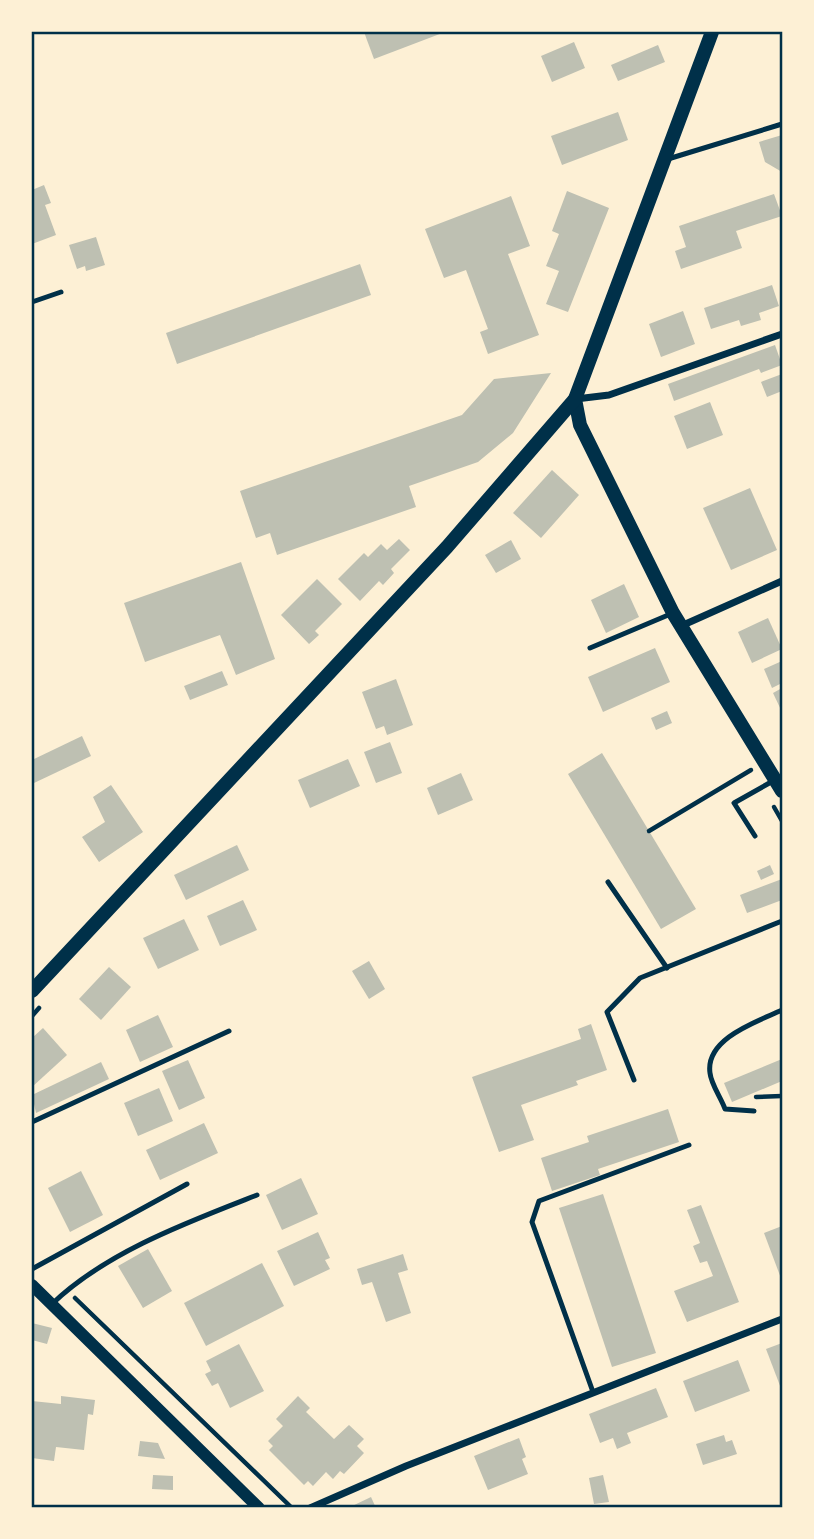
<svg xmlns="http://www.w3.org/2000/svg" width="814" height="1539" viewBox="0 0 814 1539" font-family="Inter,sans-serif">
  <style>
    .building { fill: #bec0b2 }
    .lines { fill: none; stroke-linecap: round; stroke-linejoin: round }
    .path { stroke: #003049; stroke-width: 4.5 }
    .service { stroke: #003049; stroke-width: 5 }
    .minor { stroke: #003049; stroke-width: 7 }
    .tertiary { stroke: #003049; stroke-width: 12 }
    .secondary { stroke: #003049; stroke-width: 14 }
    .neatline { fill: none; stroke: #003049; stroke-width: 2.5 }
  </style>
  <rect width="100%" height="100%" fill="#fdf0d5"/>
  <g class="building">
    <polygon points="364,32 445,32 374,59"/>
    <polygon points="574,42 585,68 552,82 541,56"/>
    <polygon points="658,45 665,62 618,81 611,65"/>
    <polygon points="618,112 628,140 562,165 551,136"/>
    <polygon points="782,135 782,172 765,162 759,142"/>
    <polygon points="44,185 51,203 45,205 56,235 32,244 32,190"/>
    <polygon points="567,191 609,208 568,312 546,304 559,271 546,266 559,234 552,231"/>
    <polygon points="774,194 782,216 736,231 742,248 681,269 675,251 686,247 679,226"/>
    <polygon points="511,196 530,246 508,254 539,335 488,354 480,332 488,329 466,270 444,278 425,229"/>
    <polygon points="96,237 105,265 86,271 85,266 77,269 69,245"/>
    <polygon points="360,264 371,295 177,364 166,333"/>
    <polygon points="772,285 779,306 759,313 761,320 741,326 739,320 711,329 704,308"/>
    <polygon points="683,311 695,344 661,357 649,324"/>
    <polygon points="775,345 782,365 761,373 759,369 674,401 668,384"/>
    <polygon points="551,373 513,433 478,462 409,486 416,507 277,555 270,533 256,538 240,491 462,415 494,379"/>
    <polygon points="782,374 782,391 767,397 761,382"/>
    <polygon points="710,402 723,435 687,449 674,416"/>
    <polygon points="552,470 579,495 541,538 513,513"/>
    <polygon points="750,488 777,550 731,570 703,508"/>
    <polygon points="399,539 410,550 391,569 394,573 383,585 379,581 360,601 338,579 364,553 368,557 381,544 387,550"/>
    <polygon points="511,540 521,559 496,573 485,555"/>
    <polygon points="241,562 275,659 236,675 220,635 145,662 124,603"/>
    <polygon points="317,579 342,604 315,631 319,635 309,644 281,615"/>
    <polygon points="624,584 639,617 606,633 591,600"/>
    <polygon points="768,618 782,649 752,663 738,632"/>
    <polygon points="655,648 670,682 603,712 588,677"/>
    <polygon points="782,661 782,683 772,688 764,669"/>
    <polygon points="222,671 228,685 190,700 184,686"/>
    <polygon points="396,679 413,725 387,735 384,726 376,729 362,692"/>
    <polygon points="782,688 782,712 773,693"/>
    <polygon points="667,711 672,723 656,730 651,718"/>
    <polygon points="82,736 91,756 34,783 32,760"/>
    <polygon points="390,742 402,773 376,783 364,752"/>
    <polygon points="602,753 696,909 661,929 568,774"/>
    <polygon points="348,759 360,786 310,808 298,780"/>
    <polygon points="461,773 473,800 438,815 427,788"/>
    <polygon points="111,785 143,832 99,862 82,837 105,822 93,797"/>
    <polygon points="237,845 249,870 186,900 174,875"/>
    <polygon points="770,865 774,874 761,880 757,871"/>
    <polygon points="782,879 782,900 747,913 740,895"/>
    <polygon points="243,900 257,930 220,946 207,916"/>
    <polygon points="184,919 199,950 158,969 143,938"/>
    <polygon points="369,961 385,989 369,999 352,971"/>
    <polygon points="109,967 131,987 101,1020 79,999"/>
    <polygon points="158,1015 173,1047 140,1062 126,1030"/>
    <polygon points="591,1024 607,1070 576,1081 578,1085 521,1105 534,1140 499,1152 472,1077 581,1039 578,1029"/>
    <polygon points="43,1028 67,1055 32,1087 32,1038"/>
    <polygon points="782,1059 782,1081 732,1102 724,1083"/>
    <polygon points="188,1060 205,1098 179,1110 162,1071"/>
    <polygon points="101,1062 109,1079 36,1113 32,1095"/>
    <polygon points="159,1088 173,1121 138,1136 124,1103"/>
    <polygon points="668,1109 679,1142 598,1169 600,1175 552,1191 541,1158 589,1142 587,1136"/>
    <polygon points="204,1123 218,1153 160,1180 146,1150"/>
    <polygon points="81,1171 103,1215 70,1232 48,1188"/>
    <polygon points="301,1178 318,1214 282,1230 266,1195"/>
    <polygon points="603,1194 656,1353 612,1367 559,1208"/>
    <polygon points="701,1205 739,1302 687,1322 674,1291 713,1276 707,1261 700,1263 693,1246 700,1243 687,1210"/>
    <polygon points="782,1226 782,1281 764,1233"/>
    <polygon points="318,1232 330,1258 325,1260 330,1269 294,1286 277,1251"/>
    <polygon points="148,1249 172,1291 143,1308 118,1266"/>
    <polygon points="403,1254 408,1270 398,1273 411,1313 386,1322 372,1282 362,1285 357,1269"/>
    <polygon points="262,1263 284,1306 206,1346 184,1303"/>
    <polygon points="32,1323 52,1328 47,1344 32,1340"/>
    <polygon points="782,1343 782,1391 766,1349"/>
    <polygon points="239,1344 264,1391 230,1408 218,1383 212,1386 205,1374 211,1371 206,1361"/>
    <polygon points="738,1360 750,1391 695,1412 683,1381"/>
    <polygon points="656,1388 668,1417 627,1433 631,1443 617,1449 613,1438 600,1443 589,1414"/>
    <polygon points="61,1396 95,1400 93,1415 88,1414 84,1450 56,1447 54,1461 32,1458 32,1401 61,1404"/>
    <polygon points="298,1396 310,1408 306,1412 334,1439 349,1425 364,1439 357,1446 364,1453 344,1474 340,1471 333,1479 326,1472 313,1486 308,1481 304,1485 269,1450 273,1446 268,1441 283,1426 276,1419"/>
    <polygon points="724,1435 726,1442 732,1440 737,1454 703,1465 696,1444"/>
    <polygon points="519,1438 526,1457 522,1459 528,1474 488,1490 474,1456"/>
    <polygon points="140,1441 158,1443 165,1459 138,1456"/>
    <polygon points="153,1475 173,1476 173,1490 152,1489"/>
    <polygon points="603,1475 609,1502 594,1504 589,1478"/>
    <polygon points="371,1497 376,1508 348,1508"/>
  </g>
  <g class="lines">
    <g class="path">
      <polyline points="774,807 782,821"/>
      <polyline points="649,831 751,770"/>
      <polyline points="32,1016 39,1008"/>
      <polyline points="756,1097 782,1096"/>
      <polyline points="75,1298 292,1508"/>
    </g>
    <g class="service">
      <polyline points="668,159 782,124"/>
      <polyline points="32,302 61,292"/>
      <polyline points="590,648 673,613"/>
      <polyline points="755,836 734,803 773,781"/>
      <polyline points="608,882 667,968"/>
      <polyline points="634,1080 607,1012 640,978 782,921"/>
      <path d="M 754,1111 L 725,1109 C 721,1098 711,1084 710,1073 C 705,1038 759,1021 782,1010"/>
      <polyline points="32,1122 229,1031"/>
      <polyline points="32,1269 187,1184"/>
      <path d="M 52,1304 C 106,1252 188,1222 257,1195"/>
      <polyline points="593,1392 532,1222 539,1201 689,1145"/>
    </g>
    <g class="minor">
      <polyline points="576,399 609,395 782,334"/>
      <polyline points="681,626 782,581"/>
      <polyline points="310,1508 406,1466 782,1319"/>
    </g>
    <polyline class="tertiary" points="32,1285 259,1508"/>
    <g class="secondary">
      <polyline points="575,399 580,425 673,613 782,791"/>
      <polyline points="32,991 447,547 575,399 712,32"/>
    </g>
  </g>
  <rect width="814" height="1539" fill="none" stroke="#fdf0d5" stroke-width="66"/>
  <rect x="33" y="33" width="748" height="1473" class="neatline"/>
</svg>
